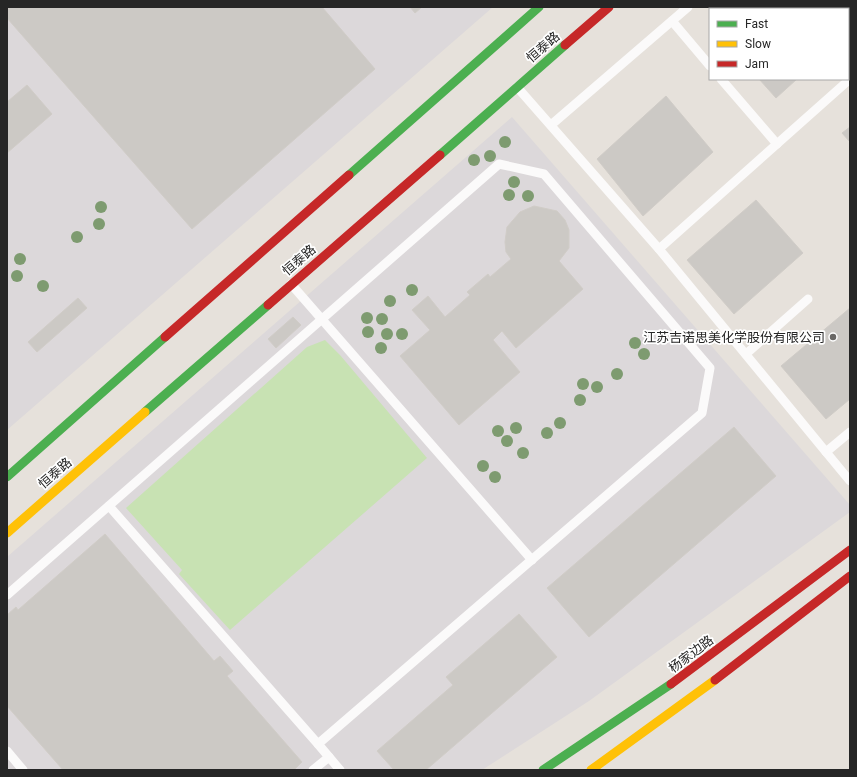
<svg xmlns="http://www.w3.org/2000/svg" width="857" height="777" viewBox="0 0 857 777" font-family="Roboto,'Noto Sans SC',sans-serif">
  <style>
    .industrial { fill: #dcd8da }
    .green { fill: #c8e2b3 }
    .building { fill: #ccc9c5; stroke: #d0ccc7 }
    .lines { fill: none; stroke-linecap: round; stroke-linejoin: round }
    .lane { stroke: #fbfafa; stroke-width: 9 }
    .fast { stroke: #4caf50; stroke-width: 9 }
    .slow { stroke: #ffc107; stroke-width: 9 }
    .jam { stroke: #c62828; stroke-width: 9 }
    .tree { fill: #7e9b70 }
    .poi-dot { fill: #696765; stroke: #fff; stroke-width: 1.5 }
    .labels { text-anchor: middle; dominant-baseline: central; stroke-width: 3.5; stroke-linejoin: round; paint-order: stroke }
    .street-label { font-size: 13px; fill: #262626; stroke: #fff }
    .poi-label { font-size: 13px; fill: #262626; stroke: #fff; text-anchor: end }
  </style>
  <rect width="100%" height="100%" fill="#e6e1db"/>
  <g class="industrial">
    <polygon points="7,7 493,7 7,430"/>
    <polygon points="512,117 850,505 850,512 589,701 482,770 7,770 7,557"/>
  </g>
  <polygon class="green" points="325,340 340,355 427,458 230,630 179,574 182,570 126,508 307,347"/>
  <g class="building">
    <polygon points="7,7 322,7 375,69 192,229 7,18"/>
    <polygon points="410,7 422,7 415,13"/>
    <polygon points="730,7 824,7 826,9 728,9"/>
    <polygon points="759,79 797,79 776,98"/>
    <polygon points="27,85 52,114 7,153 7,102"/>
    <polygon points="666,96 713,152 643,216 597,159"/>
    <polygon points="850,127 850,142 842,133"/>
    <polygon points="756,200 803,253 734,314 687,260"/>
    <polygon points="534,206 557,211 565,220 569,230 569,248 559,261 583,289 516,348 502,331 493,340 520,372 459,425 400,356 430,330 412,310 428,296 445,317 470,295 467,292 488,274 490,277 511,259 506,252 505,242 507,227 520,212"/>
    <polygon points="78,298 87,308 37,352 28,342"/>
    <polygon points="850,308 850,399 826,419 781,366"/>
    <polygon points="293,317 301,325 276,348 268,339"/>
    <polygon points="734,427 776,476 589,637 547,588"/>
    <polygon points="105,534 214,661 220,656 233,671 227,676 302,762 294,770 63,770 7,706 7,615 16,607 18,610"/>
    <polygon points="519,614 557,657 426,770 394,770 377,751 453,685 446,677"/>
  </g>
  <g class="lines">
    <g class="lane">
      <polyline points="672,21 710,66"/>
      <polyline points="721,79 777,144"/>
      <polyline points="517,87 659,249 826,452 850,432"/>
      <polyline points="551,125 688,7"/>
      <polyline points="659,249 850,79"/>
      <polyline points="291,284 532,560"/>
      <polyline points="746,354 808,299"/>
      <polyline points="826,452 850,481"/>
      <polyline points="109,506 318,744"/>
      <polyline points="7,595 499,164 544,174 710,368 702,413 318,744 329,757"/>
      <polyline points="7,751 23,770"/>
      <polyline points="313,770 329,757 340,770"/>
    </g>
    <g class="fast">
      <polyline points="440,155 565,45"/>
      <polyline points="349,175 539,7"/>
      <polyline points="145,412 268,305"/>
      <polyline points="7,477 165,337"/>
      <polyline points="543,770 671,684"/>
    </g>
    <g class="slow">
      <polyline points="7,533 145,412"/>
      <polyline points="591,770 715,680"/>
    </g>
    <g class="jam">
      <polyline points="565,45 609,7"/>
      <polyline points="268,305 440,155"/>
      <polyline points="165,337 349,175"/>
      <polyline points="715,680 850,576"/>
      <polyline points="671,684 850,550"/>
    </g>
  </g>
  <g class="tree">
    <circle cx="505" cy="142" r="6"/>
    <circle cx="490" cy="156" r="6"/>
    <circle cx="474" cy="160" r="6"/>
    <circle cx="514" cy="182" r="6"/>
    <circle cx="509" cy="195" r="6"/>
    <circle cx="528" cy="196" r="6"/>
    <circle cx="101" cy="207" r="6"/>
    <circle cx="99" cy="224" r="6"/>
    <circle cx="77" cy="237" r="6"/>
    <circle cx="20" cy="259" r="6"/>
    <circle cx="17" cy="276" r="6"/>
    <circle cx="43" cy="286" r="6"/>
    <circle cx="412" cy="290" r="6"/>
    <circle cx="390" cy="301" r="6"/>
    <circle cx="367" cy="318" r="6"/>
    <circle cx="382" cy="319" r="6"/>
    <circle cx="368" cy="332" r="6"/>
    <circle cx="387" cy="334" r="6"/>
    <circle cx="402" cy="334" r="6"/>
    <circle cx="635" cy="343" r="6"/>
    <circle cx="381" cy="348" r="6"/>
    <circle cx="644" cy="354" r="6"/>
    <circle cx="617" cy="374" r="6"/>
    <circle cx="583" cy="384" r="6"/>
    <circle cx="597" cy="387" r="6"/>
    <circle cx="580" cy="400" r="6"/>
    <circle cx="560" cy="423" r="6"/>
    <circle cx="516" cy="428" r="6"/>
    <circle cx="498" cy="431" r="6"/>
    <circle cx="547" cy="433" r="6"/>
    <circle cx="507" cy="441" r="6"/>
    <circle cx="523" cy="453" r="6"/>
    <circle cx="483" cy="466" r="6"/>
    <circle cx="495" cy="477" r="6"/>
  </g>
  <circle class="poi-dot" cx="833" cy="337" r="4"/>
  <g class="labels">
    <g class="street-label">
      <text transform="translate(543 47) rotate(-41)">恒泰路</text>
      <text transform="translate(299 260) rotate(-41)">恒泰路</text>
      <text transform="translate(55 473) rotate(-41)">恒泰路</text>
      <text transform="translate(691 654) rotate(-37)">杨家边路</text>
    </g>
    <g class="poi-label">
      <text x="825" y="337">江苏吉诺思美化学股份有限公司</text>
    </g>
  </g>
  <rect width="857" height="777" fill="none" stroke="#262626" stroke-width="16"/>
  <rect x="709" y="8" width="140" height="72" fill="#ffffff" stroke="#a8a8a8"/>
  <rect x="717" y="21" width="20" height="6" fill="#4caf50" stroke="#a8a8a8"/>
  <text x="745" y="28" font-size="12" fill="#262626">Fast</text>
  <rect x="717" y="41" width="20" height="6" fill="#ffc107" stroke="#a8a8a8"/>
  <text x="745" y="48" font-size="12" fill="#262626">Slow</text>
  <rect x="717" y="61" width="20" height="6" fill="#c62828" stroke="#a8a8a8"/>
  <text x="745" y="68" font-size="12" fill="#262626">Jam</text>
</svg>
